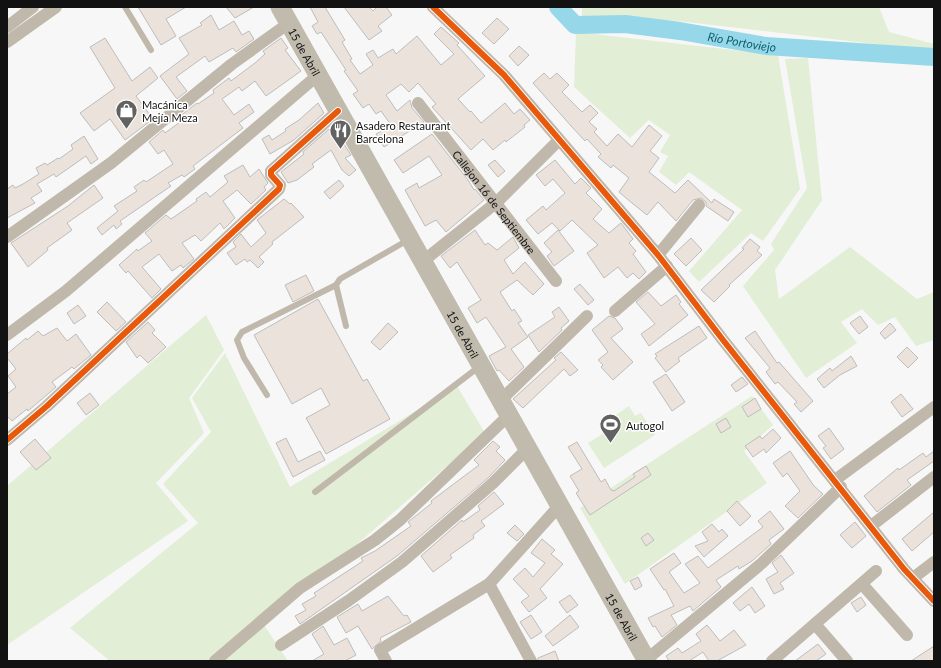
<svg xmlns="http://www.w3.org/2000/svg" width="941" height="668" viewBox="0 0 941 668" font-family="Lato,sans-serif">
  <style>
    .green { fill: #e2eed5 }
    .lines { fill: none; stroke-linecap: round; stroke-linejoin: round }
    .river { stroke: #96d8e9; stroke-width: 18 }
    .building { fill: #ebe2db; stroke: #bdbdbd }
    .service { stroke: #c0b8ab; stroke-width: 6 }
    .minor { stroke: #c0b8ab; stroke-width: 12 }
    .primary { stroke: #c1bbad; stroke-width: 19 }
    .cycleway-casing { stroke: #fff; stroke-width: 8 }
    .cycleway { stroke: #e8590c; stroke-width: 6 }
    .labels { text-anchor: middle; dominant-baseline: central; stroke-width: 3; stroke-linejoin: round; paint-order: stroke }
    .street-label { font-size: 11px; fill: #121213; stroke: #fff }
    .poi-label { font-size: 11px; fill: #121213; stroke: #fff; text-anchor: start }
    .water-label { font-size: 12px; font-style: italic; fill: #0b5e6e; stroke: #fff }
  </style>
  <rect width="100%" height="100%" fill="#f7f7f8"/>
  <g class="green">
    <polygon points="582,7 879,7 889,32 934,44 934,49 883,45 678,21 582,17"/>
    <polygon points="576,32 778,55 800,189 763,241 751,233 699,282 689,271 742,210 689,172 676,185 659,172 668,156 660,152 670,135 649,120 630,138 574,87"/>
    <polygon points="808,58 822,200 775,270 779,299 850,247 917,299 934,292 934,340 916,346 895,317 878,325 862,309 841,322 857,343 806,378 743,286 774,250 771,244 807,188 785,59"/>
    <polygon points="206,315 224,350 189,398 204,433 156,483 188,521 7,645 7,486"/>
    <polygon points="225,353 290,487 457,386 485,433 264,625 288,661 110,661 70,628 198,523 163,484 211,432 192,398"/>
    <polygon points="752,396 773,425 744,451 767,483 625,584 580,508"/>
    <polygon points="629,406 635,416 641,413 655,435 604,468 588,443 612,428 607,421"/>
  </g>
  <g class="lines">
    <path class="river" id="s1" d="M 558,7 L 575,25 L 625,24 L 680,31 L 766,46 L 934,57"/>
  </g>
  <g class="building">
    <polygon points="138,7 186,7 166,19 176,36 161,45"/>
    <polygon points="226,7 254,7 235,18"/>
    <polygon points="310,7 325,7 345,40 342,42 352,59 350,60 360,74 373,65 366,54 373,50 378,58 393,49 396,54 417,36 441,65 454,54 434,34 441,27 459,43 457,45 485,76 458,99 470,112 471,111 481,123 505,103 514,114 520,109 530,120 524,125 525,127 506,142 505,140 493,150 483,139 471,150 432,107 436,104 418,83 409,92 401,84 386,95 397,111 410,100 412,108 424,122 384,147 376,134 391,125 381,111 376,114 369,104 363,108 353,94 358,91 344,71 346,70 321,32 317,34 312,26 318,22"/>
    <polygon points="344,7 369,7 373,11 377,7 386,7 392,15 378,26 382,31 369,40"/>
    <polygon points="211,15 219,30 234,21 242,35 249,31 254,39 236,52 233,48 209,62 205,56 176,77 187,91 177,99 160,76 189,54 179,38 202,25 200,23"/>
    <polygon points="497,18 509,29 494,44 482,33"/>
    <polygon points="105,38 132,81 150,67 158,78 136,96 153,119 125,140 110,119 94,131 80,113 115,88 90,47"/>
    <polygon points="281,38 288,48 285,50 301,71 266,96 255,81 242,91 239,87 222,99 234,115 249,104 254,112 239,123 243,128 193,166 195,169 184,177 182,175 168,183 171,186 120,221 122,224 116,229 114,225 102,235 97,228 118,211 114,206 137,191 134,187 144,180 146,182 173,164 164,150 158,154 149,142 163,130 165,133 180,122 178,119 184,113 197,103 198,104 214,93 213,90 229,78 231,81 255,63 265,54 263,51"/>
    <polygon points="519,46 529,55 518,66 509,56"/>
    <polygon points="544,73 550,79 557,73 569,85 562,92 582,112 590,105 598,113 589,122 597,129 594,132 607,146 618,134 632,147 649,125 662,136 650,151 659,158 649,172 675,193 688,180 712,203 714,199 734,212 728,221 706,206 706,202 701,198 693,200 676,221 658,202 647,215 632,203 619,192 629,178 613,165 611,168 598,157 601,154 587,139 585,141 572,127 533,83"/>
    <polygon points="318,103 324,113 294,140 270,154 262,139 269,135 272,140 286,131 285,129 299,120"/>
    <polygon points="329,129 339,143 342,141 351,155 345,158 356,170 349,176 342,170 331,150 312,164 314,167 297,180 288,183 281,172 304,154 303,152"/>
    <polygon points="432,134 468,180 474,190 475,189 484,200 446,232 436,220 425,226 405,190 417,183 419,188 442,175 429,156 403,173 394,160"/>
    <polygon points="84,136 98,159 91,164 86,156 56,177 54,174 37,184 42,191 31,198 35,203 7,218 7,189 13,185 15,188 23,184 39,174 36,168 45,163 47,165 58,158 59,159 73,149 71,145"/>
    <polygon points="495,160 505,171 498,177 488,165"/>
    <polygon points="555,160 575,184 581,178 591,188 586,193 602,209 593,219 609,233 621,223 633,239 629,243 636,251 633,254 646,272 639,279 633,273 627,278 618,267 604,278 587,253 598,245 572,220 560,231 552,223 538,234 526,220 543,206 546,210 565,193 553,179 545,186 536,175"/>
    <polygon points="243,165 250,177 259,169 268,183 264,187 266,190 251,204 237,190 223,201 235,218 224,229 220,223 201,241 195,235 182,243 194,259 183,268 181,265 172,271 159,254 142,267 161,289 152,298 128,271 126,273 119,265 137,249 138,251 152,241 145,233 166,215 171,219 197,201 196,199 206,192 210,197 228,182 224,176"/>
    <polygon points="339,180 344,186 330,199 324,192"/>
    <polygon points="94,185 103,198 67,223 72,230 47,248 48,250 28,267 11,243 68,206"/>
    <polygon points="284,199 290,204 291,203 304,217 272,242 273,244 259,257 264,262 258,268 250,260 247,262 245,259 236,265 227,253 236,247 233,242 241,234 251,247 266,233 257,220"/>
    <polygon points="475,230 485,245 488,243 497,250 513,237 519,248 504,260 513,274 525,262 544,284 533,295 517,280 500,292 512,311 514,309 522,321 518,323 528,337 511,349 524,367 509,381 499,370 497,371 489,356 506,347 486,317 477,323 468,308 481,300 457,262 450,268 441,256"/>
    <polygon points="558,230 574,251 554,266 547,256 552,252 544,243"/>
    <polygon points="691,238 702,250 686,266 674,254"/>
    <polygon points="750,239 760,247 757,251 762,255 729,285 730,286 714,302 701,290 744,249 742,248"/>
    <polygon points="306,275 314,291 293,302 285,285"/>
    <polygon points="580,284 594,300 588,305 574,289"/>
    <polygon points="648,292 661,306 676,295 681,302 679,304 688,315 649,346 641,334 655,324 636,302"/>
    <polygon points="318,299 363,381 367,379 390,419 326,454 306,418 330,405 321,388 292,404 254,335"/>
    <polygon points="107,302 126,322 116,331 97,312"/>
    <polygon points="78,305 86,316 74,324 67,313"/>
    <polygon points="559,307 569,321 561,328 562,330 539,352 528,335 555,317 552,312"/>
    <polygon points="609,316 615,318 623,329 611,338 633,362 613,380 601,367 603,365 598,360 608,352 592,330"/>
    <polygon points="860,316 868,327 859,334 850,323"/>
    <polygon points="148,322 155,330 152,333 166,347 148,363 140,355 137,358 126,342"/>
    <polygon points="388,323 398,332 380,350 371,342"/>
    <polygon points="890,323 896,330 885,339 880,333"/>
    <polygon points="699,326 707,338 678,358 680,361 666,372 655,358 657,356 655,354"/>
    <polygon points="57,328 67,341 76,334 91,355 74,369 72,367 52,382 56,387 28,411 27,409 12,421 7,416 7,394 16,387 8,376 16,369 7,358 7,354 26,338 27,340 38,331 43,336"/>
    <polygon points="755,331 777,363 779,362 813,401 801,412 794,404 797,402 778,382 775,384 766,372 770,368 745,338"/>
    <polygon points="907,347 918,358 908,368 897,357"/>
    <polygon points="561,352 578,370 570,376 564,369 523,408 513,399 556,360 554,358"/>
    <polygon points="851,356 857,366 840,375 824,388 817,379 830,368 832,371"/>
    <polygon points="666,374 685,402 672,411 653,382"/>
    <polygon points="742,377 748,384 736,392 731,385"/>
    <polygon points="90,393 99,405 86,415 77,403"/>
    <polygon points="901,394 913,409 902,417 891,402"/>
    <polygon points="755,398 761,409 748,417 742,407"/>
    <polygon points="726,418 731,427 721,433 716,424"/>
    <polygon points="829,428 844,449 831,459 823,448 826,446 818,436"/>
    <polygon points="773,429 781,438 766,453 764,449 753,457 745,446 760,436 762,439"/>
    <polygon points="286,438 298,462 320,451 325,460 293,477 276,443"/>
    <polygon points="35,439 51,458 36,470 20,452"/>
    <polygon points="493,441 500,447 496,451 505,460 488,478 397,556 300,624 295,616 306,610 302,604 316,596 314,593 363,561 361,558 375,551 411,526 408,522 432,503 431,501 479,465 474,460"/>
    <polygon points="577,442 601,482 605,479 611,490 614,491 635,477 633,474 646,466 651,475 590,515 576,493 579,491 570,476 582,469 568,447"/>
    <polygon points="790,451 814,486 823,494 798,518 785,506 800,491 787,473 783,477 773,463"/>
    <polygon points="934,451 934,461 907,480 911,485 877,512 864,496 898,468 899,470 923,453 926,457"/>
    <polygon points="494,492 504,504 481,521 485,526 473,535 474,538 450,555 452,558 433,572 421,556 462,520 463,522 480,510 478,506"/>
    <polygon points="737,501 751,516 740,526 727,511"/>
    <polygon points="770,511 784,529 769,540 771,544 752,561 739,569 738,566 716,580 721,587 693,611 690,606 671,615 677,625 662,637 655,626 653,627 648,618 674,606 665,589 664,590 650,569 674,553 681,563 669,572 684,593 700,583 685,564 698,556 708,568 763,527 758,521"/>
    <polygon points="934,512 934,532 912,551 902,539"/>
    <polygon points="855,522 866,536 852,548 840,535"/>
    <polygon points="712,524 719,532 722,529 728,536 704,557 695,546 708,541 702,532"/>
    <polygon points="515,525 524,534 517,541 507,533"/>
    <polygon points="648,533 654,540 646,546 641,538"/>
    <polygon points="542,539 555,550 551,554 563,564 540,589 547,598 529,612 521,602 529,596 513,579 525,568 533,577 545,563 531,553"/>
    <polygon points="781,555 794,573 780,583 784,589 774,594 766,579 778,572 772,563"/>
    <polygon points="638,577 642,586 635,590 630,581"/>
    <polygon points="752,587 765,606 755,613 749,604 740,611 733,603"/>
    <polygon points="570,595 578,605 567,613 559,602"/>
    <polygon points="388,596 404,616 407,615 411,622 380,638 381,641 372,649 358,626 346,633 337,617 358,604 362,611"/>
    <polygon points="861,597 866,605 857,612 851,603"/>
    <polygon points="531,615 542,632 531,639 520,622"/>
    <polygon points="570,615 579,627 553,646 545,636"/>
    <polygon points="707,625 720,641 734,630 746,645 717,661 709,661 703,652 689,661 669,661 666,656 678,648 682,653 701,641 696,634"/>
    <polygon points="323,626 334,645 347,638 356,655 345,661 312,661 324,654 312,634"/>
    <polygon points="818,644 826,654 816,661 795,661"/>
    <polygon points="934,646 934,661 911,661"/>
    <polygon points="555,651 559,661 538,661 538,658"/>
  </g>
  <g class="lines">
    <g class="service">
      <polyline points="125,7 151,50"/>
      <polyline points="346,326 336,285 340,279 408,240"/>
      <polyline points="267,395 244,358 237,340 242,332 336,285"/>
      <polyline points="315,492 480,366"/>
    </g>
    <g class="minor">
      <polyline points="433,7 504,75 658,255 723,340 904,569 934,601"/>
      <polyline points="7,27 33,7"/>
      <polyline points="7,42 56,7"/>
      <path id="s2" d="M 418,103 L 556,281"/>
      <polyline points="7,237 111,163 232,64 289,23"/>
      <polyline points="658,255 699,205"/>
      <polyline points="422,262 497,202 559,140"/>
      <polyline points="615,311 667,266"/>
      <polyline points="7,335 66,291 318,75"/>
      <polyline points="501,400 587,316"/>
      <polyline points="7,440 47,406 279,189 280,185 271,175 271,171 338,111"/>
      <polyline points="835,480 934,407"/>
      <polyline points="871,526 934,477"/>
      <polyline points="913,578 934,562"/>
      <polyline points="489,584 531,661"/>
      <polyline points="862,584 907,635"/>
      <polyline points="815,624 847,661"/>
      <polyline points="281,645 348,601 402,562 493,483 528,448"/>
      <polyline points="646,660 762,563 841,487"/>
      <polyline points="215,661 300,588 375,540 400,520 509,415"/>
      <polyline points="386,661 380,650 489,584 560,505"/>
      <polyline points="772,661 876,571"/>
    </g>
    <path class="primary" id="s3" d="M 280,7 L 647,661"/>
    <defs>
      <g id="cycleway">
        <polyline points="433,7 504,75 658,255 723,340 904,569 934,601"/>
        <polyline points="7,440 47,406 279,189 280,185 271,175 271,171 338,111"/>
      </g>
    </defs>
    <use href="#cycleway" class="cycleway-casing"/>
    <use href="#cycleway" class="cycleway"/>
  </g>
  <defs>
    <symbol id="shop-pin" viewBox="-11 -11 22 30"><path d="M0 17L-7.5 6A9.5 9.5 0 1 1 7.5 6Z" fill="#626263" stroke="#fff"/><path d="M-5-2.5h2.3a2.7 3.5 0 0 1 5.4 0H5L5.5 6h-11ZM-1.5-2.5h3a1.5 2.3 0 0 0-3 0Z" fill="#fff"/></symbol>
    <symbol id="restaurant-pin" viewBox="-11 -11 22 30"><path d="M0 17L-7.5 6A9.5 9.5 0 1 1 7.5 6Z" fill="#626263" stroke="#fff"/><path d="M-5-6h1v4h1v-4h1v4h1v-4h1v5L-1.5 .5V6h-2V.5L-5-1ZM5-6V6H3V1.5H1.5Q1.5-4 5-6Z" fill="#fff"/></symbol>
    <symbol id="stadium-pin" viewBox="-11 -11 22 30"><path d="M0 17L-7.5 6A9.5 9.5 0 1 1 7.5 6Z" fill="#626263" stroke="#fff"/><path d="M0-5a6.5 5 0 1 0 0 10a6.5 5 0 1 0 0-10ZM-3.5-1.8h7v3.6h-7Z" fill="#fff"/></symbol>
  </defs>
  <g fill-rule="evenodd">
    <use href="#shop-pin" x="114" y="98" width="25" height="34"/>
    <use href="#restaurant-pin" x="328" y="118" width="25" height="34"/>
    <use href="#stadium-pin" x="598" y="412" width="25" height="34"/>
  </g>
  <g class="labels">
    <g class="street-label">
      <text stroke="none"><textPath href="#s3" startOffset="51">15 de Abril</textPath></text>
      <text stroke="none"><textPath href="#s2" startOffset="125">Callejon 16 de Septiembre</textPath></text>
      <text stroke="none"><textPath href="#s3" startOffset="375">15 de Abril</textPath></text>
      <text stroke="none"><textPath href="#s3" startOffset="699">15 de Abril</textPath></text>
    </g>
    <g class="poi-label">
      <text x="142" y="104">Macánica<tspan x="142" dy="13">Mejía Meza</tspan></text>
      <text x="356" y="125">Asadero Restaurant<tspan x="356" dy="13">Barcelona</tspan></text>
      <text x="626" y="425">Autogol</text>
    </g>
    <g class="water-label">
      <text stroke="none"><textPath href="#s1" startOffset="193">Río Portoviejo</textPath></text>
    </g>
  </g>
  <rect width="941" height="668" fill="none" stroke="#121213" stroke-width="16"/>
</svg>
